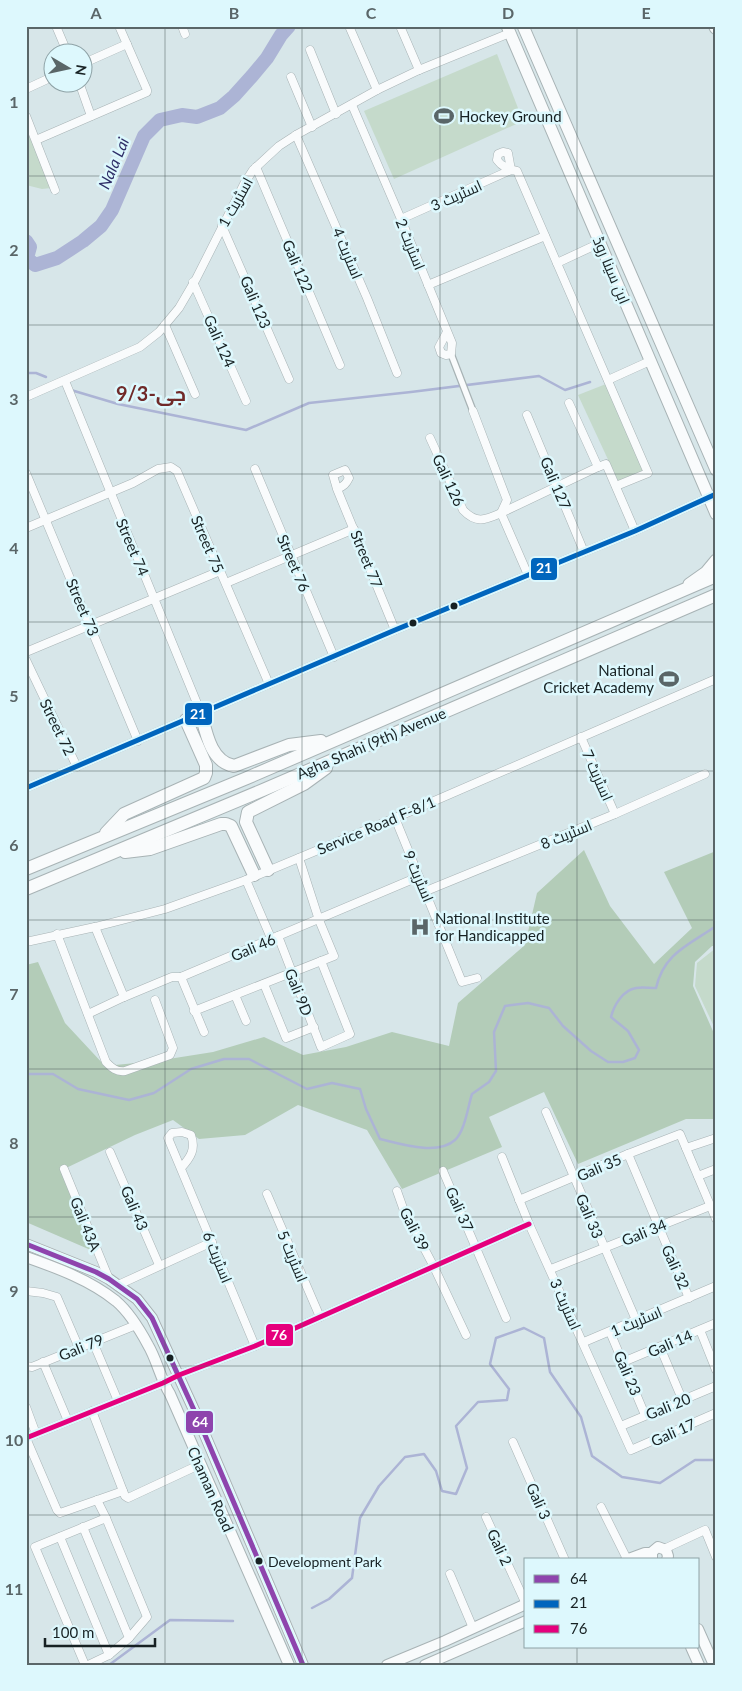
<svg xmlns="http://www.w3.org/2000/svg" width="742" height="1691" viewBox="0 0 742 1691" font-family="Lato,Cairo,sans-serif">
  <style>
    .green { fill: #c5dacb }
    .forest { fill: #b3ccb8 }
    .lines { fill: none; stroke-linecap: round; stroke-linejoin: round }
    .stream { stroke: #acb4d5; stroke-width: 2.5 }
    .river { stroke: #acb4d5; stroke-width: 14 }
    .pedestrian-casing { stroke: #a8b3b5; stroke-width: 8 }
    .minor-casing { stroke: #a8b3b5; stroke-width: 9 }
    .tertiary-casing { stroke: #a8b3b5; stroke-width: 12 }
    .secondary-casing { stroke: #a8b3b5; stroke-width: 13 }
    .primary-casing { stroke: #a8b3b5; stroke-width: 14 }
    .pedestrian { stroke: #f9fbfc; stroke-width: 5.5 }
    .minor { stroke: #f9fbfc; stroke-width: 8 }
    .tertiary { stroke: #f9fbfc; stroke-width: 10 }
    .secondary { stroke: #f9fbfc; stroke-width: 11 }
    .primary { stroke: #f9fbfc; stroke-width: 12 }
    .bus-1-casing { stroke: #ddf8fd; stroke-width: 9 }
    .bus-2-casing { stroke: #ddf8fd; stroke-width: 9 }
    .bus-3-casing { stroke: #ddf8fd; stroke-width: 9 }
    .bus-1 { stroke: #8e44ad; stroke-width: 5 }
    .bus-2 { stroke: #0065bd; stroke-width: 5 }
    .bus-3 { stroke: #e5007d; stroke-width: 5 }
    .grid { fill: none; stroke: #5a6668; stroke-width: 1; stroke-opacity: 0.55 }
    .bus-dot { fill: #172123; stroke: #ddf8fd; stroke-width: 2 }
    .labels { text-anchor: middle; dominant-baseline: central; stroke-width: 5; stroke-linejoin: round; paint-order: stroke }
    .bus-label { font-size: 14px; fill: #172123; stroke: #ddf8fd; text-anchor: start }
    .poi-label { font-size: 15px; fill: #172123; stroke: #ddf8fd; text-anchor: start }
    .street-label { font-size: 15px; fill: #172123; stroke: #ddf8fd }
    .water-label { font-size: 16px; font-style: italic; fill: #2f2f68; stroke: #ddf8fd }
    .district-label { font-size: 20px; font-weight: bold; fill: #702a29; stroke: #ddf8fd }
    .line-badge { stroke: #ddf8fd; stroke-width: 2 }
    .badge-label { font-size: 14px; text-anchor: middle; font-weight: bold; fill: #fff }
    .neatline { fill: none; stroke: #5a6668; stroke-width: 2 }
    .grid-label { font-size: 16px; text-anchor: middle; font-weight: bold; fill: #5a6668 }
  </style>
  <rect width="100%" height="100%" fill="#d7e6e9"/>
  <g class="green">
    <polygon points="497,54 523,121 394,179 364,111"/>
    <polygon points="26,126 51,188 42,189 26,185"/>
    <polygon points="606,384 643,471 618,481 578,395"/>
    <polygon points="716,948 716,1031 695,986 697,963"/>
  </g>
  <polygon class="forest" points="584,850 610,906 654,964 692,928 664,872 716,851 716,946 712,946 695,962 693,986 716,1038 716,1119 686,1119 578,1164 544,1092 489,1117 502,1147 402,1189 367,1130 298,1105 245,1135 199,1139 173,1120 135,1135 64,1169 93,1251 26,1222 26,965 38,962 65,1023 105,1066 156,1061 213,1052 264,1037 303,1055 346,1047 392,1032 449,1046 458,1003 525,945 537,893"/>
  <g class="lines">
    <g class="stream">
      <polyline points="26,373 36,373 46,377"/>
      <polyline points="71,390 118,404 246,430 309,403 411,392 539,376 565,390 590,382"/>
      <path d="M 26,1074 L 53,1074 L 78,1089 L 129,1100 L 154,1093 L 191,1069 L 224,1059 L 249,1059 L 307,1089 L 332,1083 L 360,1089 L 366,1109 L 380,1139 C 401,1144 437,1156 455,1140 C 465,1131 468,1106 472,1094 L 489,1082 L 496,1071 L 494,1032 L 505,1006 L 528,1003 L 549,1008 L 563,1026 L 591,1051 L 608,1062 L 623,1062 L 635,1058 L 639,1050 L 628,1031 L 611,1017 C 614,1005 623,990 636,988 C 642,987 649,988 656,988 C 664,953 689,945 716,926"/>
      <polyline points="312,1608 329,1599 352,1578 360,1518 379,1486 405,1457 424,1454 436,1471 442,1491 456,1494 467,1468 456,1426 478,1402 507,1400 509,1389 490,1364 496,1338 524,1328 544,1338 550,1372 581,1417 592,1456 622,1477 660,1483 695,1460 716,1460"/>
      <polyline points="109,1665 170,1620 233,1621"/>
    </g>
    <polyline class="river" points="26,241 30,247 27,258 35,265 57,258 83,241 101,226 112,210 144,136 160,120 182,115 197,117 220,108 234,96 252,76 267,58 281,35 289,26"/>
    <defs>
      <polyline id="pedestrian" points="451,354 473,411"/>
      <g id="minor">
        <polyline points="56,26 67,52"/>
        <polyline points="182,26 185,34"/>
        <polyline points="349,26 377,90"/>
        <polyline points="400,26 419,70"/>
        <polyline points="310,50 336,114"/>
        <polyline points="82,64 127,44"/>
        <polyline points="291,77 312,127"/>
        <polyline points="79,82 91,116"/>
        <polyline points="26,89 52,77"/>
        <polyline points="352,105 401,219 452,343 451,354 446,355 441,353 439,347 447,332"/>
        <polyline points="26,116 55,190"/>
        <polyline points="296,135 367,298 397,373"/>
        <polyline points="36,140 147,92 147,90 119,26"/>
        <polyline points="256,167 340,365"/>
        <path d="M 401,219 L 511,170 L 508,153 L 503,152 L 498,154 L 497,160 C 502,167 508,169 517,171 L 648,473 L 616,486"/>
        <polyline points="222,226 289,379"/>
        <polyline points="557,263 600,243"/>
        <polyline points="193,282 246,401"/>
        <polyline points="428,285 545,236"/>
        <polyline points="165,325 195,394"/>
        <polyline points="608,380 650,361"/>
        <polyline points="65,381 201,713"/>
        <polyline points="26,397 140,347 159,332 179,308 196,279 244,184 253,170 279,146 296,135 377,90 419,70 510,33"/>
        <polyline points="569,403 598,467 606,464 635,531"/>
        <polyline points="473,411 507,500 501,513 528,575"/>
        <polyline points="527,415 584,552"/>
        <path d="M 430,438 L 463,510 C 476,524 485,520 501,513 L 598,467"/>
        <polyline points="255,469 334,657"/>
        <polyline points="26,473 138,741"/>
        <path d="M 337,489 C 344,486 346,484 349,478 L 345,470 L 333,475 L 337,489 L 395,630"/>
        <polyline points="26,528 133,483 158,469 171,467 177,471 269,684"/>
        <polyline points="226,583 354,529"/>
        <polyline points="26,652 220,571"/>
        <polyline points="26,660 77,767"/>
        <polyline points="581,737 615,814"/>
        <polyline points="26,788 395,630 635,531 716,494"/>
        <polyline points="395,818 462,982 477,978"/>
        <polyline points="246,880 271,938"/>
        <polyline points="426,891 615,814 705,774"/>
        <polyline points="95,927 124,997"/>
        <path d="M 57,934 L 106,1062 C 112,1068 116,1072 125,1071 L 170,1055 L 173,1048 L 155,1000"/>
        <polyline points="278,936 321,1047 350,1034 321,961"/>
        <polyline points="26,942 95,927 165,909 246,880 395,818 716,679"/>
        <polyline points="181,977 204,1032"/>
        <polyline points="264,984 286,1038 314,1027"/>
        <polyline points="235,995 246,1021"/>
        <polyline points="194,1011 334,956 319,920 299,858"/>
        <path d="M 88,1014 L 124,997 L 172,977 L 181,977 C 260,944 339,911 418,877"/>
        <polyline points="546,1112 636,1320"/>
        <polyline points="686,1148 716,1138"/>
        <polyline points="110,1152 159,1265"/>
        <polyline points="628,1154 689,1298"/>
        <polyline points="502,1157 529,1224 631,1450 716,1413"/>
        <path d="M 181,1168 C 191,1157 196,1149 191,1135 L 182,1132 L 172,1133 L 168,1138 L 255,1346"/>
        <polyline points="64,1169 109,1279"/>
        <polyline points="443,1171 506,1318"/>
        <polyline points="698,1176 716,1169"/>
        <polyline points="397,1191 403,1208 434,1267 466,1335"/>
        <polyline points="267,1194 320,1317"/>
        <polyline points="519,1200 628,1154 680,1134 716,1219"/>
        <polyline points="551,1269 710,1206"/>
        <polyline points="118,1285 212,1242"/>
        <polyline points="26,1291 43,1293 57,1297 79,1348"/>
        <polyline points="700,1330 716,1370"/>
        <polyline points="610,1332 645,1415"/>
        <polyline points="93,1342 118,1401"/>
        <polyline points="584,1342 716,1286"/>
        <polyline points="660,1347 682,1399"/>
        <polyline points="43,1362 68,1421"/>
        <polyline points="623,1362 716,1323"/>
        <polyline points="26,1366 32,1367 136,1325"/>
        <polyline points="26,1407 36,1434"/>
        <polyline points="92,1411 123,1491 125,1496 128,1498 201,1464"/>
        <polyline points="621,1426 716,1386"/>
        <polyline points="26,1438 163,1383 179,1375 255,1346 529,1224"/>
        <polyline points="26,1438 57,1510 60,1513 123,1491"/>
        <polyline points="513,1442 565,1560"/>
        <polyline points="601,1507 627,1559"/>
        <polyline points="486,1517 526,1604"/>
        <polyline points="106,1518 147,1617 129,1638"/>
        <polyline points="83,1527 129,1638 109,1655"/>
        <polyline points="60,1537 109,1655 88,1665"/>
        <polyline points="664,1549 705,1530 716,1557"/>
        <polyline points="450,1574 473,1628"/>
        <polyline points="85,1665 35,1547 106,1518 97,1500"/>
      </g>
      <g id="tertiary">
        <polyline points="26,1244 96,1272 109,1279 137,1299 152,1318 199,1421 303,1665"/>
        <path d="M 26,1257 C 57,1268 90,1280 116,1301 C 129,1312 140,1330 148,1345 C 157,1360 160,1378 170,1394 L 289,1665"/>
        <polyline points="626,1560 645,1553 651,1553"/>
        <polyline points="652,1560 652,1552 658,1547 666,1550 668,1556 667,1560"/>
        <polyline points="698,1629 714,1665"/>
        <polyline points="691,1647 699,1665"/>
        <polyline points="387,1665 445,1641 526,1604"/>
        <polyline points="425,1665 526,1621"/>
      </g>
      <g id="secondary">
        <polyline points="507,26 716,514"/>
        <polyline points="523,26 716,470"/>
        <polyline points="689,584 706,572 716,560"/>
      </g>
      <g id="primary">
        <polyline points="715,26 716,28"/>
        <path d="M 201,713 C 206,733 211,762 234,766 L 289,745 L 321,741"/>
        <polyline points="106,833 124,814 204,778 206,773 206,765 186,720"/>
        <polyline points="125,852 150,849 221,824 226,824 231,826 254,875"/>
        <polyline points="26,869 247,778 716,576"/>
        <polyline points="268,870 246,822 248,812 304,784 326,768"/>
        <polyline points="26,889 263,790 716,595"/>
      </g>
    </defs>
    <use href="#pedestrian" class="pedestrian-casing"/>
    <use href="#minor" class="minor-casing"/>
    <use href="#tertiary" class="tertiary-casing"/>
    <use href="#secondary" class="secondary-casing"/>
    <use href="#primary" class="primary-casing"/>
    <use href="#pedestrian" class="pedestrian"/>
    <use href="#minor" class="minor"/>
    <use href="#tertiary" class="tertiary"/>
    <use href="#secondary" class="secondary"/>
    <use href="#primary" class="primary"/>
    <defs>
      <polyline id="bus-1" points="26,1244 96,1272 109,1279 137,1299 152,1318 199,1421 303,1665"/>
      <polyline id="bus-2" points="26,788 395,630 635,531 716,494"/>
      <polyline id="bus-3" points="26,1438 163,1383 179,1375 255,1346 529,1224"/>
    </defs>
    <use href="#bus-1" class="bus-1-casing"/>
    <use href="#bus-2" class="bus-2-casing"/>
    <use href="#bus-3" class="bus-3-casing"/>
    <use href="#bus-1" class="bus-1"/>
    <use href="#bus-2" class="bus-2"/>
    <use href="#bus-3" class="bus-3"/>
  </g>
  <path class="grid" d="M 165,26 L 165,1665M 302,26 L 302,1665M 440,26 L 440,1665M 577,26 L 577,1560M 26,176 L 716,176M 26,325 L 716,325M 26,474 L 716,474M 26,622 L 716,622M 26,771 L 716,771M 26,920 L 716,920M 26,1069 L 716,1069M 26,1217 L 716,1217M 26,1366 L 716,1366M 26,1515 L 716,1515M 577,1647 L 577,1665"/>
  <defs>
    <symbol id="stadium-bare" viewBox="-9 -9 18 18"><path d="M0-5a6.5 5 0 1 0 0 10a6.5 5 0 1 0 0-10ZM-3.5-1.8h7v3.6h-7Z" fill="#5a6668" stroke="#ddf8fd" stroke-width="2.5" paint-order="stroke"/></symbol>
    <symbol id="hospital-bare" viewBox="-9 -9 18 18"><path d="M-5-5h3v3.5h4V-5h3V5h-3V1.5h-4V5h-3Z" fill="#5a6668" stroke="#ddf8fd" stroke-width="2.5" paint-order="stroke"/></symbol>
  </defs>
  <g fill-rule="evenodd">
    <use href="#stadium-bare" x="430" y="102" width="28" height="28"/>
    <use href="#stadium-bare" x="655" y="665" width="28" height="28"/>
    <use href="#hospital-bare" x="406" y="913" width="28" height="28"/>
  </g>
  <g class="bus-dot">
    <circle cx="454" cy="606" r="4.5"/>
    <circle cx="413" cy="623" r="4.5"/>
    <circle cx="170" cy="1358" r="4.5"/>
    <circle cx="259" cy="1561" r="4.5"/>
  </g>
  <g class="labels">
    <g class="bus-label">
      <text x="268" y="1561">Development Park</text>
    </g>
    <g class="poi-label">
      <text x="459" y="116">Hockey Ground</text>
      <text x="654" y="670" text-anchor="end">National<tspan x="654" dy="17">Cricket Academy</tspan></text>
      <text x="435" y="918">National Institute<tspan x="435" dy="17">for Handicapped</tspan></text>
    </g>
    <g class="street-label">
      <text transform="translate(456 195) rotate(-24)">اسٹریٹ 3</text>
      <text transform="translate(235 202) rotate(-61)">اسٹریٹ 1</text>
      <text transform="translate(411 244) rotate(68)">اسٹریٹ 2</text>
      <text transform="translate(348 253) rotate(67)">اسٹریٹ 4</text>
      <text transform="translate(298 266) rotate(67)">Gali 122</text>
      <text transform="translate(612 270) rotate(67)">ابن سینا روڈ</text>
      <text transform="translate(256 302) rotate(67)">Gali 123</text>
      <text transform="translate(220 341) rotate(66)">Gali 124</text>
      <text transform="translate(449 480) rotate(65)">Gali 126</text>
      <text transform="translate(556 483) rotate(67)">Gali 127</text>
      <text transform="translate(208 544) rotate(67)">Street 75</text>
      <text transform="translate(133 547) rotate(67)">Street 74</text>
      <text transform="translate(367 559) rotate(68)">Street 77</text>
      <text transform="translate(294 563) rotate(67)">Street 76</text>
      <text transform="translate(83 607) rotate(67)">Street 73</text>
      <text transform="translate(58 727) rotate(64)">Street 72</text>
      <text transform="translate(371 743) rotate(-23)">Agha Shahi (9th) Avenue</text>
      <text transform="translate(598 775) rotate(66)">اسٹریٹ 7</text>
      <text transform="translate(376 825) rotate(-23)">Service Road F-8/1</text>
      <text transform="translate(566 834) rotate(-22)">اسٹریٹ 8</text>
      <text transform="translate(419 876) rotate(67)">اسٹریٹ 9</text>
      <text transform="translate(253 947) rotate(-23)">Gali 46</text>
      <text transform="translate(299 992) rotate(68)">Gali 9D</text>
      <text transform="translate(599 1167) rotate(-23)">Gali 35</text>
      <text transform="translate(135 1208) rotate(67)">Gali 43</text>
      <text transform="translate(460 1209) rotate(66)">Gali 37</text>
      <text transform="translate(590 1216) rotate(67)">Gali 33</text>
      <text transform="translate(86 1224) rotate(68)">Gali 43A</text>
      <text transform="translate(415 1229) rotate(63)">Gali 39</text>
      <text transform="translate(644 1232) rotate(-22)">Gali 34</text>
      <text transform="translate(293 1256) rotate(67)">اسٹریٹ 5</text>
      <text transform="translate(218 1257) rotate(68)">اسٹریٹ 6</text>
      <text transform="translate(676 1267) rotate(66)">Gali 32</text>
      <text transform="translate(566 1304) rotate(66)">اسٹریٹ 3</text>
      <text transform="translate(636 1321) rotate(-23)">اسٹریٹ 1</text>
      <text transform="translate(670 1343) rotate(-23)">Gali 14</text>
      <text transform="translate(81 1347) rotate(-22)">Gali 79</text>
      <text transform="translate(628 1373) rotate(67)">Gali 23</text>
      <text transform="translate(668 1406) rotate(-22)">Gali 20</text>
      <text transform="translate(673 1432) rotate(-24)">Gali 17</text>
      <text transform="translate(211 1489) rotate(66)">Chaman Road</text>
      <text transform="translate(539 1501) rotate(66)">Gali 3</text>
      <text transform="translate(500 1547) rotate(65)">Gali 2</text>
    </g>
    <g class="water-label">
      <text transform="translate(113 163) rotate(-67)">Nala Lai</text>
    </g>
    <g class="district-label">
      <text x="151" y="393">جی-9/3</text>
    </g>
  </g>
  <g class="line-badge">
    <rect x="530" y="557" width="28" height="24" rx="5" fill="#0065bd"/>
    <rect x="184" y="702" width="29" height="24" rx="5" fill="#0065bd"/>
    <rect x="265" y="1323" width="29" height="24" rx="5" fill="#e5007d"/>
    <rect x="185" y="1410" width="29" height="24" rx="5" fill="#8e44ad"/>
  </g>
  <g class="badge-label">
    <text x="544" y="573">21</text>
    <text x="198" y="719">21</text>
    <text x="279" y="1340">76</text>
    <text x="200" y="1427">64</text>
  </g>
  <rect width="742" height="1691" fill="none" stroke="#ddf8fd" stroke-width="55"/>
  <rect x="524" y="1558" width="175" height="90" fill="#ddf8fd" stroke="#8ea2a6"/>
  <rect x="534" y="1575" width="25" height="8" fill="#8e44ad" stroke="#8ea2a6"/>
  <text x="570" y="1584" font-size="15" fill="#172123">64</text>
  <rect x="534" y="1600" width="25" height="8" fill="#0065bd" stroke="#8ea2a6"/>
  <text x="570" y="1608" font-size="15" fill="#172123">21</text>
  <rect x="534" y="1625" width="25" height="8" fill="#e5007d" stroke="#8ea2a6"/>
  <text x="570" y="1634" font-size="15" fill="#172123">76</text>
  <g transform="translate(68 68) rotate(99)"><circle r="24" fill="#ddf8fd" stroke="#8ea2a6"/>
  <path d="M0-4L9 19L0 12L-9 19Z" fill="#5a6668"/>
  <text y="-8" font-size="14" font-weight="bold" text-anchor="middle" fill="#172123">N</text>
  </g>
  <path d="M45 1638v8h110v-8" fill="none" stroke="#172123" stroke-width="2.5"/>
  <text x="52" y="1638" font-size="15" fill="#172123" stroke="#ddf8fd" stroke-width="4" paint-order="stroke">100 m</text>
  <rect x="28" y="28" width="686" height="1636" class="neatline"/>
  <g class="grid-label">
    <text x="96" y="19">A</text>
    <text x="234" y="19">B</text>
    <text x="371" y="19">C</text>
    <text x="508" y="19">D</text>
    <text x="646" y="19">E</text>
    <text x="14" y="108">1</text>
    <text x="14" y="256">2</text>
    <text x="14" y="405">3</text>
    <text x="14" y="554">4</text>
    <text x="14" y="702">5</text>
    <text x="14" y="851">6</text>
    <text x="14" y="1000">7</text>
    <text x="14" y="1149">8</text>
    <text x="14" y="1297">9</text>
    <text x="14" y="1446">10</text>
    <text x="14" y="1595">11</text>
  </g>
</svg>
